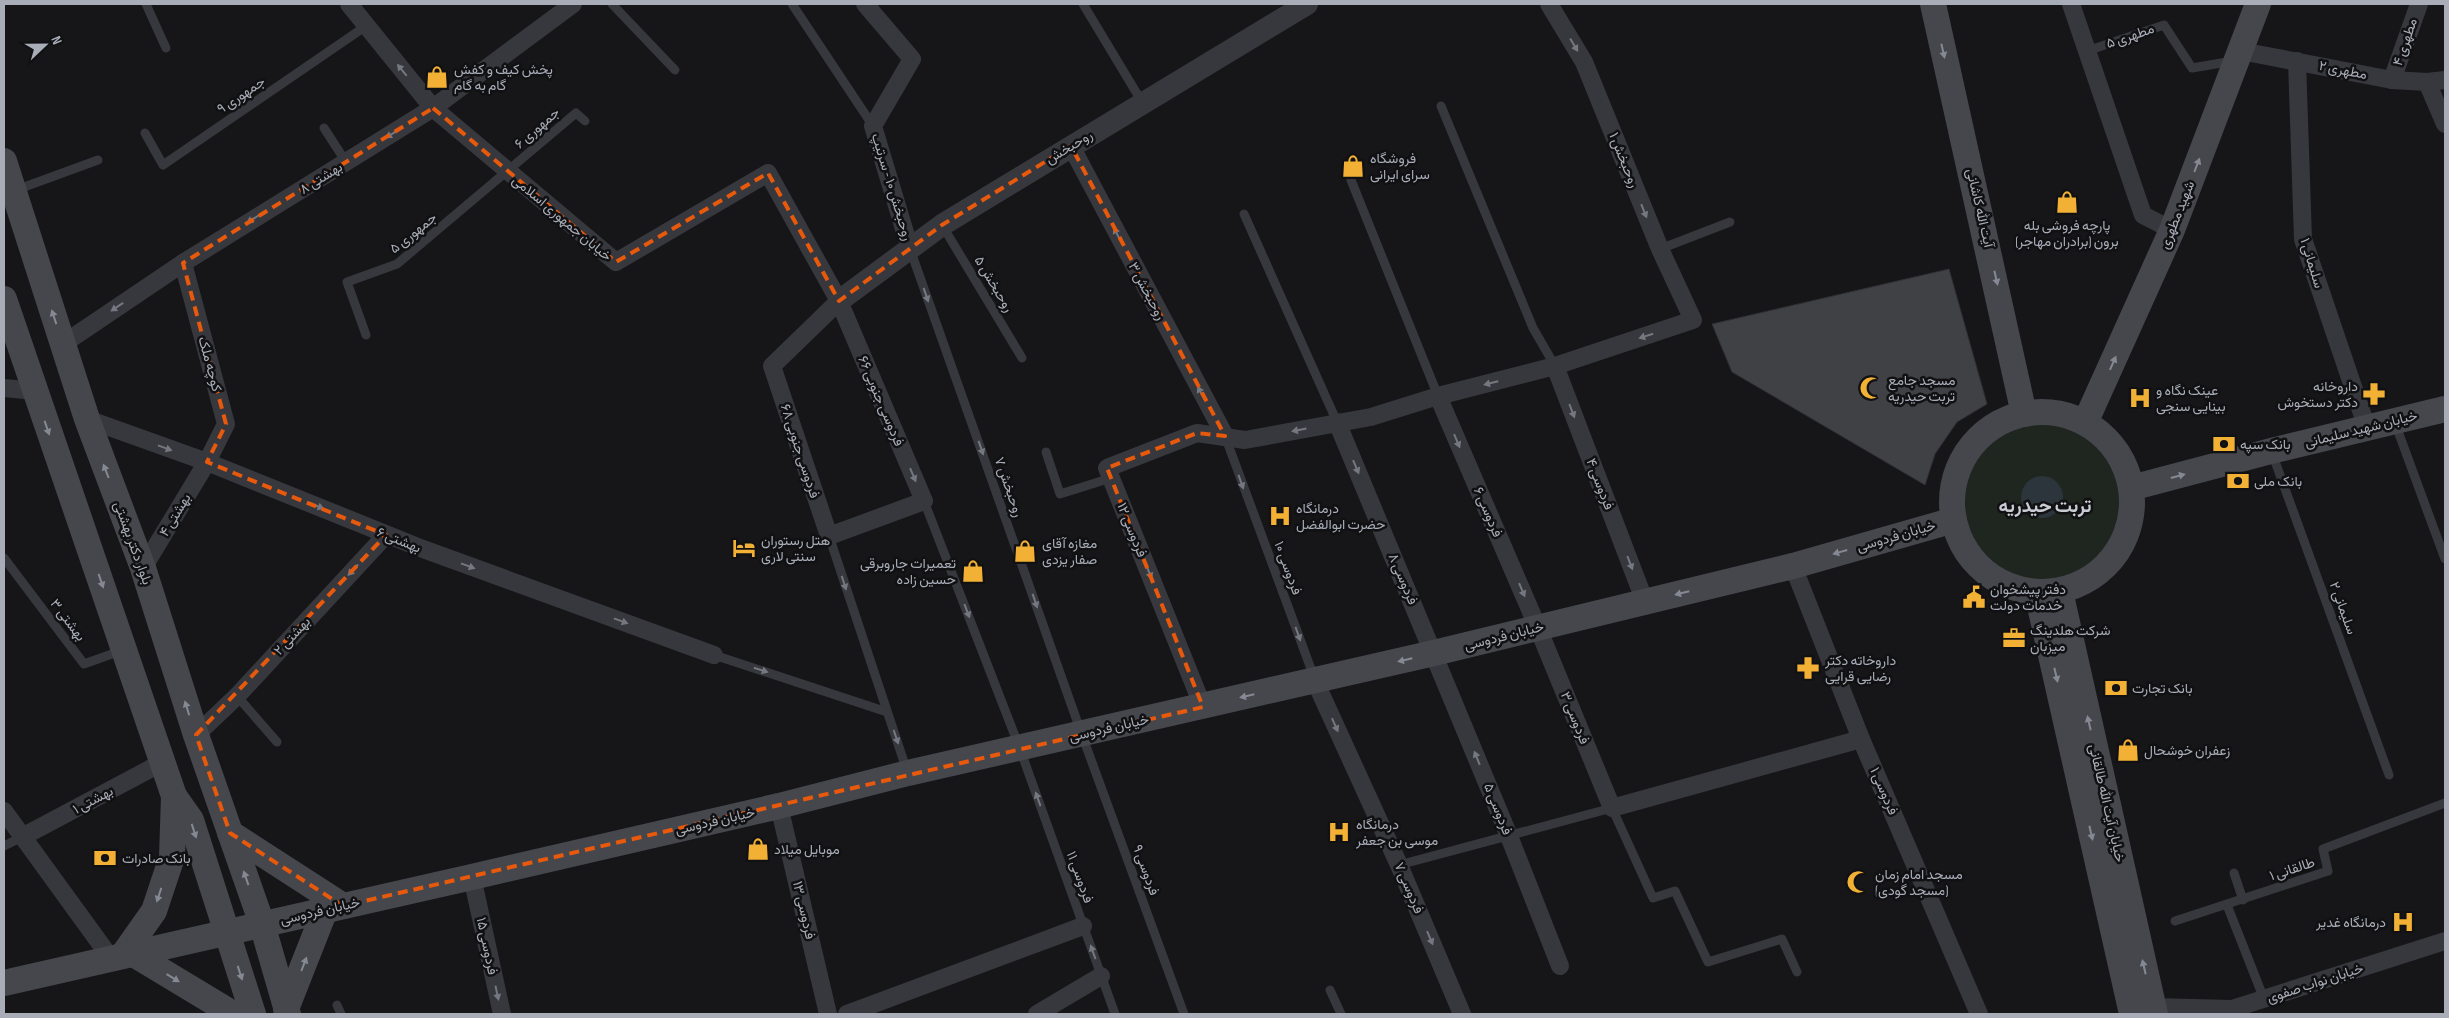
<svg xmlns="http://www.w3.org/2000/svg" width="2449" height="1018" viewBox="0 0 2449 1018" font-family="'Sofia Sans Condensed',Vazirmatn,sans-serif">
  <style>
    .green { fill: #1e261f }
    .water { fill: #2c353c }
    .building { fill: #404145; stroke: #303034 }
    .lines { fill: none; stroke-linecap: round; stroke-linejoin: round }
    .service { stroke: #37383d; stroke-width: 9 }
    .minor { stroke: #37383d; stroke-width: 18 }
    .tertiary { stroke: #37383d; stroke-width: 22 }
    .secondary { stroke: #45474d; stroke-width: 26 }
    .oneway { fill: #757881 }
    .oneway2 { fill: #858993 }
    .marked { fill: none; stroke: #e8590c; stroke-width: 4; stroke-dasharray: 10 6; stroke-linejoin: round }
    .labels { text-anchor: middle; dominant-baseline: central; stroke-width: 5; stroke-linejoin: round; paint-order: stroke }
    .street-label { font-size: 14px; fill: #a8adb8; stroke: #111113 }
    .poi-label { font-size: 14px; fill: #a8adb8; stroke: #111113; text-anchor: start }
    .district-label { font-size: 19px; font-weight: bold; fill: #c9ccd4; stroke: #111113 }
  </style>
  <rect width="100%" height="100%" fill="#161618"/>
  <circle class="green" cx="2040" cy="502" r="80"/>
  <circle class="water" cx="2042" cy="497" r="21"/>
  <polygon class="building" points="1949,269 1987,404 1957,422 1935,454 1925,485 1732,372 1712,324"/>
  <g class="lines">
    <g class="service">
      <polyline points="146,4 166,48"/>
      <polyline points="612,4 675,70"/>
      <polyline points="792,4 873,126"/>
      <polyline points="1083,4 1142,102"/>
      <polyline points="2087,51 2164,25 2192,68 2233,61"/>
      <polyline points="1441,106 1533,328 1555,366"/>
      <polyline points="324,128 346,162"/>
      <polyline points="145,133 163,165 366,26"/>
      <polyline points="1351,180 1438,396"/>
      <polyline points="16,190 98,160"/>
      <polyline points="1244,214 1337,422"/>
      <polyline points="942,225 1022,358"/>
      <polyline points="910,249 1082,735 1184,1014"/>
      <polyline points="1660,249 1730,222"/>
      <polyline points="366,335 347,282 397,264 576,113 585,121"/>
      <polyline points="2395,423 2445,559"/>
      <polyline points="1225,436 1314,677"/>
      <polyline points="1046,452 1060,494 1111,478"/>
      <polyline points="2272,453 2389,775"/>
      <polyline points="924,501 1020,749 1115,1014"/>
      <polyline points="829,536 907,771"/>
      <polyline points="4,558 84,664 123,650"/>
      <polyline points="714,655 887,712"/>
      <polyline points="237,696 277,742"/>
      <polyline points="4,846 22,837"/>
      <polyline points="1399,865 1612,808 1653,898 1675,891 1708,962 1782,939 1797,972"/>
      <polyline points="2234,873 2243,900"/>
      <polyline points="2227,905 2264,999"/>
      <polyline points="2175,921 2328,871 2323,849 2445,803"/>
      <polyline points="1330,990 1341,1014"/>
      <polyline points="337,1005 341,1014"/>
    </g>
    <g class="minor">
      <polyline points="349,4 433,108 616,262 768,173 839,301 924,501 829,536 772,366 839,301"/>
      <polyline points="865,4 912,59 873,126 910,249"/>
      <polyline points="2071,4 2143,215 2172,230"/>
      <polyline points="2241,51 2392,80 2427,82 2445,80"/>
      <polyline points="2297,61 2303,239 2367,428"/>
      <polyline points="2392,80 2419,4"/>
      <polyline points="2427,82 2445,124"/>
      <polyline points="1071,146 1225,436"/>
      <polyline points="63,344 183,263 433,108 573,4"/>
      <polyline points="1555,366 1645,602"/>
      <polyline points="4,388 35,391"/>
      <polyline points="1438,396 1538,628 1612,808 1861,739"/>
      <polyline points="87,419 207,462 423,549 714,655"/>
      <polyline points="1337,422 1509,836 1560,966"/>
      <polyline points="1793,566 1861,739 1979,1014"/>
      <polyline points="143,568 207,462 226,424 183,263"/>
      <polyline points="1315,681 1399,865 1462,1014"/>
      <polyline points="1203,707 1107,468 1197,433 1245,440 1371,417 1438,396 1555,366 1693,320 1660,249 1584,62 1549,4"/>
      <polyline points="196,735 237,696 386,535"/>
      <polyline points="779,806 828,1014"/>
      <polyline points="4,811 110,957"/>
      <polyline points="22,837 163,762"/>
      <polyline points="472,877 502,1014"/>
      <polyline points="2153,1007 2232,1009 2445,941"/>
      <polyline points="847,1014 1083,926"/>
      <polyline points="1037,1014 1101,976"/>
    </g>
    <polyline class="tertiary" points="839,301 942,225 1307,4"/>
    <g class="secondary">
      <polyline points="1933,4 2024,414"/>
      <polyline points="4,161 87,419 143,568 196,735 262,924 288,1014"/>
      <polyline points="4,299 174,796 191,820 253,1014"/>
      <circle cx="2042" cy="502" r="90"/>
      <polyline points="2085,423 2172,230 2258,4"/>
      <polyline points="2131,488 2271,451 2445,409"/>
      <polyline points="2060,591 2155,1014"/>
      <polyline points="2037,593 2132,1014"/>
      <polyline points="230,833 343,906"/>
      <polyline points="132,953 233,1014"/>
      <polyline points="123,955 154,911 172,857 174,796"/>
      <polyline points="4,983 472,877 779,806 908,773 1434,653 1793,566 1954,520"/>
      <polyline points="286,1009 325,910"/>
    </g>
  </g>
  <defs><path id="oneway-solid" d="M-6-.8H1V-3.2L6.5 0L1 3.2V.8H-6Z" transform="scale(1.25)"/></defs>
  <g class="oneway">
    <use href="#oneway-solid" transform="translate(1574 45) rotate(59)"/>
    <use href="#oneway-solid" transform="translate(402 70) rotate(-129)"/>
    <use href="#oneway-solid" transform="translate(392 134) rotate(148)"/>
    <use href="#oneway-solid" transform="translate(1644 211) rotate(68)"/>
    <use href="#oneway-solid" transform="translate(253 219) rotate(148)"/>
    <use href="#oneway-solid" transform="translate(1117 234) rotate(-118)"/>
    <use href="#oneway-solid" transform="translate(926 295) rotate(71)"/>
    <use href="#oneway-solid" transform="translate(117 307) rotate(146)"/>
    <use href="#oneway-solid" transform="translate(1646 336) rotate(162)"/>
    <use href="#oneway-solid" transform="translate(1491 383) rotate(166)"/>
    <use href="#oneway-solid" transform="translate(1201 393) rotate(-118)"/>
    <use href="#oneway-solid" transform="translate(1572 411) rotate(69)"/>
    <use href="#oneway-solid" transform="translate(1299 430) rotate(169)"/>
    <use href="#oneway-solid" transform="translate(1457 441) rotate(67)"/>
    <use href="#oneway-solid" transform="translate(165 448) rotate(20)"/>
    <use href="#oneway-solid" transform="translate(981 448) rotate(71)"/>
    <use href="#oneway-solid" transform="translate(1356 467) rotate(67)"/>
    <use href="#oneway-solid" transform="translate(913 475) rotate(67)"/>
    <use href="#oneway-solid" transform="translate(1241 482) rotate(70)"/>
    <use href="#oneway-solid" transform="translate(317 506) rotate(22)"/>
    <use href="#oneway-solid" transform="translate(1630 563) rotate(69)"/>
    <use href="#oneway-solid" transform="translate(468 566) rotate(20)"/>
    <use href="#oneway-solid" transform="translate(353 570) rotate(133)"/>
    <use href="#oneway-solid" transform="translate(1149 572) rotate(68)"/>
    <use href="#oneway-solid" transform="translate(844 583) rotate(72)"/>
    <use href="#oneway-solid" transform="translate(1522 590) rotate(67)"/>
    <use href="#oneway-solid" transform="translate(1035 601) rotate(71)"/>
    <use href="#oneway-solid" transform="translate(967 611) rotate(69)"/>
    <use href="#oneway-solid" transform="translate(621 621) rotate(20)"/>
    <use href="#oneway-solid" transform="translate(1298 634) rotate(70)"/>
    <use href="#oneway-solid" transform="translate(761 670) rotate(18)"/>
    <use href="#oneway-solid" transform="translate(1335 725) rotate(66)"/>
    <use href="#oneway-solid" transform="translate(896 737) rotate(71)"/>
    <use href="#oneway-solid" transform="translate(1477 758) rotate(-112)"/>
    <use href="#oneway-solid" transform="translate(1038 799) rotate(-110)"/>
    <use href="#oneway-solid" transform="translate(1430 938) rotate(67)"/>
    <use href="#oneway-solid" transform="translate(1093 952) rotate(-110)"/>
    <use href="#oneway-solid" transform="translate(497 993) rotate(78)"/>
  </g>
  <g class="oneway2">
    <use href="#oneway-solid" transform="translate(1943 51) rotate(77)"/>
    <use href="#oneway-solid" transform="translate(2197 165) rotate(-69)"/>
    <use href="#oneway-solid" transform="translate(1996 278) rotate(77)"/>
    <use href="#oneway-solid" transform="translate(54 317) rotate(-108)"/>
    <use href="#oneway-solid" transform="translate(2113 363) rotate(-66)"/>
    <use href="#oneway-solid" transform="translate(47 428) rotate(71)"/>
    <use href="#oneway-solid" transform="translate(106 471) rotate(-111)"/>
    <use href="#oneway-solid" transform="translate(2178 476) rotate(-15)"/>
    <use href="#oneway-solid" transform="translate(1840 552) rotate(164)"/>
    <use href="#oneway-solid" transform="translate(101 581) rotate(71)"/>
    <use href="#oneway-solid" transform="translate(1682 593) rotate(166)"/>
    <use href="#oneway-solid" transform="translate(1405 660) rotate(167)"/>
    <use href="#oneway-solid" transform="translate(2056 675) rotate(77)"/>
    <use href="#oneway-solid" transform="translate(1247 696) rotate(167)"/>
    <use href="#oneway-solid" transform="translate(187 708) rotate(-107)"/>
    <use href="#oneway-solid" transform="translate(2089 723) rotate(-103)"/>
    <use href="#oneway-solid" transform="translate(194 831) rotate(72)"/>
    <use href="#oneway-solid" transform="translate(2091 833) rotate(77)"/>
    <use href="#oneway-solid" transform="translate(246 878) rotate(-109)"/>
    <use href="#oneway-solid" transform="translate(159 895) rotate(108)"/>
    <use href="#oneway-solid" transform="translate(304 964) rotate(-69)"/>
    <use href="#oneway-solid" transform="translate(2144 967) rotate(-103)"/>
    <use href="#oneway-solid" transform="translate(240 973) rotate(72)"/>
    <use href="#oneway-solid" transform="translate(173 978) rotate(31)"/>
  </g>
  <path class="marked" d="M 433,108 L 616,262 L 768,173 L 839,301 L 942,225 L 1071,146 L 1225,436 L 1197,433 L 1107,468 L 1203,707 L 343,906 L 230,833 L 196,735 L 386,535 L 207,462 L 226,424 L 183,263 Z"/>
  <defs>
    <symbol id="shop-bare" viewBox="-9 -9 18 18"><path d="M-5-2.5h2.3a2.7 3.5 0 0 1 5.4 0H5L5.5 6h-11ZM-1.5-2.5h3a1.5 2.3 0 0 0-3 0Z" fill="#f2b134" stroke="#111113" stroke-width="2.5" paint-order="stroke"/></symbol>
    <symbol id="mosque-bare" viewBox="-9 -9 18 18"><path d="M3.5-4.9A6 6 0 1 0 3.5 4.9A5 5 0 1 1 3.5-4.9Z" fill="#f2b134" stroke="#111113" stroke-width="2.5" paint-order="stroke"/></symbol>
    <symbol id="pharmacy-bare" viewBox="-9 -9 18 18"><path d="M-2-6h4v4h4v4h-4v4h-4v-4h-4v-4h4Z" fill="#f2b134" stroke="#111113" stroke-width="2.5" paint-order="stroke"/></symbol>
    <symbol id="hospital-bare" viewBox="-9 -9 18 18"><path d="M-5-5h3v3.5h4V-5h3V5h-3V1.5h-4V5h-3Z" fill="#f2b134" stroke="#111113" stroke-width="2.5" paint-order="stroke"/></symbol>
    <symbol id="bank-bare" viewBox="-9 -9 18 18"><path d="M-6-4H6V4H-6ZM0-2.3a2.3 2.3 0 1 0 0 4.6a2.3 2.3 0 1 0 0-4.6Z" fill="#f2b134" stroke="#111113" stroke-width="2.5" paint-order="stroke"/></symbol>
    <symbol id="hotel-bare" viewBox="-9 -9 18 18"><path d="M-6-4.5h1.5V1H6V5H4.5V3h-9V5H-6ZM-4 0a1.8 1.8 0 1 1 3.6 0ZM.5 0V-2.5h3Q6-2.5 6 0Z" fill="#f2b134" stroke="#111113" stroke-width="2.5" paint-order="stroke"/></symbol>
    <symbol id="civic-bare" viewBox="-9 -9 18 18"><path d="M-.6-6.5H3V-4.5H.6V-3L4-1V1h2V6H-6V1h2V-1L-.6-3ZM-1.2 2.5V6h2.4V2.5Z" fill="#f2b134" stroke="#111113" stroke-width="2.5" paint-order="stroke"/></symbol>
    <symbol id="office-bare" viewBox="-9 -9 18 18"><path d="M-6-3h4V-5.5h4V-3h4V5H-6ZM-1-4.5V-3h2v-1.5ZM-6 0V1H6V0Z" fill="#f2b134" stroke="#111113" stroke-width="2.5" paint-order="stroke"/></symbol>
  </defs>
  <g fill-rule="evenodd">
    <use href="#shop-bare" x="421" y="61" width="32" height="32"/>
    <use href="#shop-bare" x="1337" y="150" width="32" height="32"/>
    <use href="#shop-bare" x="2051" y="186" width="32" height="32"/>
    <use href="#mosque-bare" x="1855" y="372" width="32" height="32"/>
    <use href="#pharmacy-bare" x="2358" y="378" width="32" height="32"/>
    <use href="#hospital-bare" x="2124" y="382" width="32" height="32"/>
    <use href="#bank-bare" x="2208" y="428" width="32" height="32"/>
    <use href="#bank-bare" x="2222" y="465" width="32" height="32"/>
    <use href="#hospital-bare" x="1264" y="500" width="32" height="32"/>
    <use href="#hotel-bare" x="728" y="532" width="32" height="32"/>
    <use href="#shop-bare" x="1009" y="535" width="32" height="32"/>
    <use href="#shop-bare" x="957" y="555" width="32" height="32"/>
    <use href="#civic-bare" x="1958" y="581" width="32" height="32"/>
    <use href="#office-bare" x="1998" y="622" width="32" height="32"/>
    <use href="#pharmacy-bare" x="1792" y="652" width="32" height="32"/>
    <use href="#bank-bare" x="2100" y="672" width="32" height="32"/>
    <use href="#shop-bare" x="2112" y="734" width="32" height="32"/>
    <use href="#hospital-bare" x="1323" y="816" width="32" height="32"/>
    <use href="#shop-bare" x="742" y="833" width="32" height="32"/>
    <use href="#bank-bare" x="89" y="842" width="32" height="32"/>
    <use href="#mosque-bare" x="1842" y="866" width="32" height="32"/>
    <use href="#hospital-bare" x="2387" y="906" width="32" height="32"/>
  </g>
  <g class="labels">
    <g class="street-label">
      <text transform="translate(2130 36) rotate(-19)">مطهری ۵</text>
      <text transform="translate(2405 42) rotate(-71)">مطهری ۴</text>
      <text transform="translate(2343 70) rotate(11)">مطهری ۲</text>
      <text transform="translate(241 95) rotate(-34)">جمهوری ۹</text>
      <text transform="translate(537 128) rotate(-41)">جمهوری ۶</text>
      <text transform="translate(1069 147) rotate(-31)">روحبخش</text>
      <text transform="translate(1624 160) rotate(68)">روحبخش ۱</text>
      <text transform="translate(321 178) rotate(-32)">بهشتی ۸</text>
      <text transform="translate(892 187) rotate(73)">روحبخش ۱۰ - سرتیپ</text>
      <text transform="translate(1980 208) rotate(77)">آیت الله کاشانی</text>
      <text transform="translate(2177 215) rotate(-68)">شهید مطهری</text>
      <text transform="translate(562 218) rotate(40)">خیابان جمهوری اسلامی</text>
      <text transform="translate(413 233) rotate(-39)">جمهوری ۵</text>
      <text transform="translate(2312 263) rotate(73)">سلیمانی ۱</text>
      <text transform="translate(994 284) rotate(59)">روحبخش ۵</text>
      <text transform="translate(1147 291) rotate(62)">روحبخش ۳</text>
      <text transform="translate(210 364) rotate(75)">کوچه ملک</text>
      <text transform="translate(881 401) rotate(67)">فردوسی جنوبی ۶۶</text>
      <text transform="translate(2361 429) rotate(-14)">خیابان شهید سلیمانی</text>
      <text transform="translate(800 451) rotate(72)">فردوسی جنوبی ۶۸</text>
      <text transform="translate(1600 484) rotate(69)">فردوسی ۴</text>
      <text transform="translate(1009 487) rotate(71)">روحبخش ۷</text>
      <text transform="translate(1488 512) rotate(67)">فردوسی ۶</text>
      <text transform="translate(175 515) rotate(-59)">بهشتی ۴</text>
      <text transform="translate(1132 530) rotate(68)">فردوسی ۱۲</text>
      <text transform="translate(1896 536) rotate(-16)">خیابان فردوسی</text>
      <text transform="translate(399 540) rotate(22)">بهشتی ۶</text>
      <text transform="translate(133 543) rotate(70)">بلوار دکتر بهشتی</text>
      <text transform="translate(1288 568) rotate(70)">فردوسی ۱۰</text>
      <text transform="translate(1403 579) rotate(67)">فردوسی ۸</text>
      <text transform="translate(2343 608) rotate(70)">سلیمانی ۲</text>
      <text transform="translate(68 620) rotate(53)">بهشتی ۳</text>
      <text transform="translate(292 636) rotate(-47)">بهشتی ۲</text>
      <text transform="translate(1504 636) rotate(-14)">خیابان فردوسی</text>
      <text transform="translate(1575 718) rotate(68)">فردوسی ۳</text>
      <text transform="translate(1109 728) rotate(-13)">خیابان فردوسی</text>
      <text transform="translate(1884 791) rotate(67)">فردوسی ۱</text>
      <text transform="translate(93 800) rotate(-28)">بهشتی ۱</text>
      <text transform="translate(2107 803) rotate(77)">خیابان آیت الله طالقانی</text>
      <text transform="translate(1498 809) rotate(68)">فردوسی ۵</text>
      <text transform="translate(715 821) rotate(-13)">خیابان فردوسی</text>
      <text transform="translate(2292 869) rotate(-18)">طالقانی ۱</text>
      <text transform="translate(1146 870) rotate(70)">فردوسی ۹</text>
      <text transform="translate(1080 877) rotate(70)">فردوسی ۱۱</text>
      <text transform="translate(1409 888) rotate(67)">فردوسی ۷</text>
      <text transform="translate(804 910) rotate(77)">فردوسی ۱۳</text>
      <text transform="translate(320 911) rotate(-13)">خیابان فردوسی</text>
      <text transform="translate(487 946) rotate(78)">فردوسی ۱۵</text>
      <text transform="translate(2315 983) rotate(-18)">خیابان نواب صفوی</text>
    </g>
    <g class="poi-label">
      <text x="454" y="69">پخش کیف و کفش<tspan x="454" dy="16">گام به گام</tspan></text>
      <text x="1370" y="158">فروشگاه<tspan x="1370" dy="16">سرای ایرانی</tspan></text>
      <text x="2067" y="225" text-anchor="middle">پارچه فروشی بله<tspan x="2067" dy="16">برون (برادران مهاجر)</tspan></text>
      <text x="1888" y="380">مسجد جامع<tspan x="1888" dy="16">تربت حیدریه</tspan></text>
      <text x="2358" y="386" text-anchor="end">داروخانه<tspan x="2358" dy="16">دکتر دستخوش</tspan></text>
      <text x="2156" y="390">عینک نگاه و<tspan x="2156" dy="16">بینایی سنجی</tspan></text>
      <text x="2240" y="444">بانک سپه</text>
      <text x="2254" y="481">بانک ملی</text>
      <text x="1296" y="508">درمانگاه<tspan x="1296" dy="16">حضرت ابوالفضل</tspan></text>
      <text x="761" y="540">هتل رستوران<tspan x="761" dy="16">سنتی لاری</tspan></text>
      <text x="1042" y="543">مغازه آقای<tspan x="1042" dy="16">صفار یزدی</tspan></text>
      <text x="956" y="563" text-anchor="end">تعمیرات جاروبرقی<tspan x="956" dy="16">حسین زاده</tspan></text>
      <text x="1990" y="589">دفتر پیشخوان<tspan x="1990" dy="16">خدمات دولت</tspan></text>
      <text x="2030" y="630">شرکت هلدینگ<tspan x="2030" dy="16">میزبان</tspan></text>
      <text x="1825" y="660">داروخاته دکتر<tspan x="1825" dy="16">رضایی قرایی</tspan></text>
      <text x="2132" y="688">بانک تجارت</text>
      <text x="2144" y="750">زعفران خوشحال</text>
      <text x="1356" y="824">درمانگاه<tspan x="1356" dy="16">موسی بن جعفر</tspan></text>
      <text x="774" y="849">موبایل میلاد</text>
      <text x="122" y="858">بانک صادرات</text>
      <text x="1875" y="874">مسجد امام زمان<tspan x="1875" dy="16">(مسجد گودی)</tspan></text>
      <text x="2386" y="922" text-anchor="end">درمانگاه غدیر</text>
    </g>
    <g class="district-label">
      <text x="2045" y="506">تربت حیدریه</text>
    </g>
  </g>
  <rect width="2449" height="1018" fill="none" stroke="#a8adb8" stroke-width="10"/>
  <g transform="translate(45 45) rotate(68)" stroke="#111113" stroke-width="4" paint-order="stroke">
  <path d="M0-4L9 19L0 12L-9 19Z" fill="#a8adb8"/>
  <text y="-8" font-size="14" font-weight="bold" text-anchor="middle" fill="#a8adb8">N</text>
  </g>
</svg>
